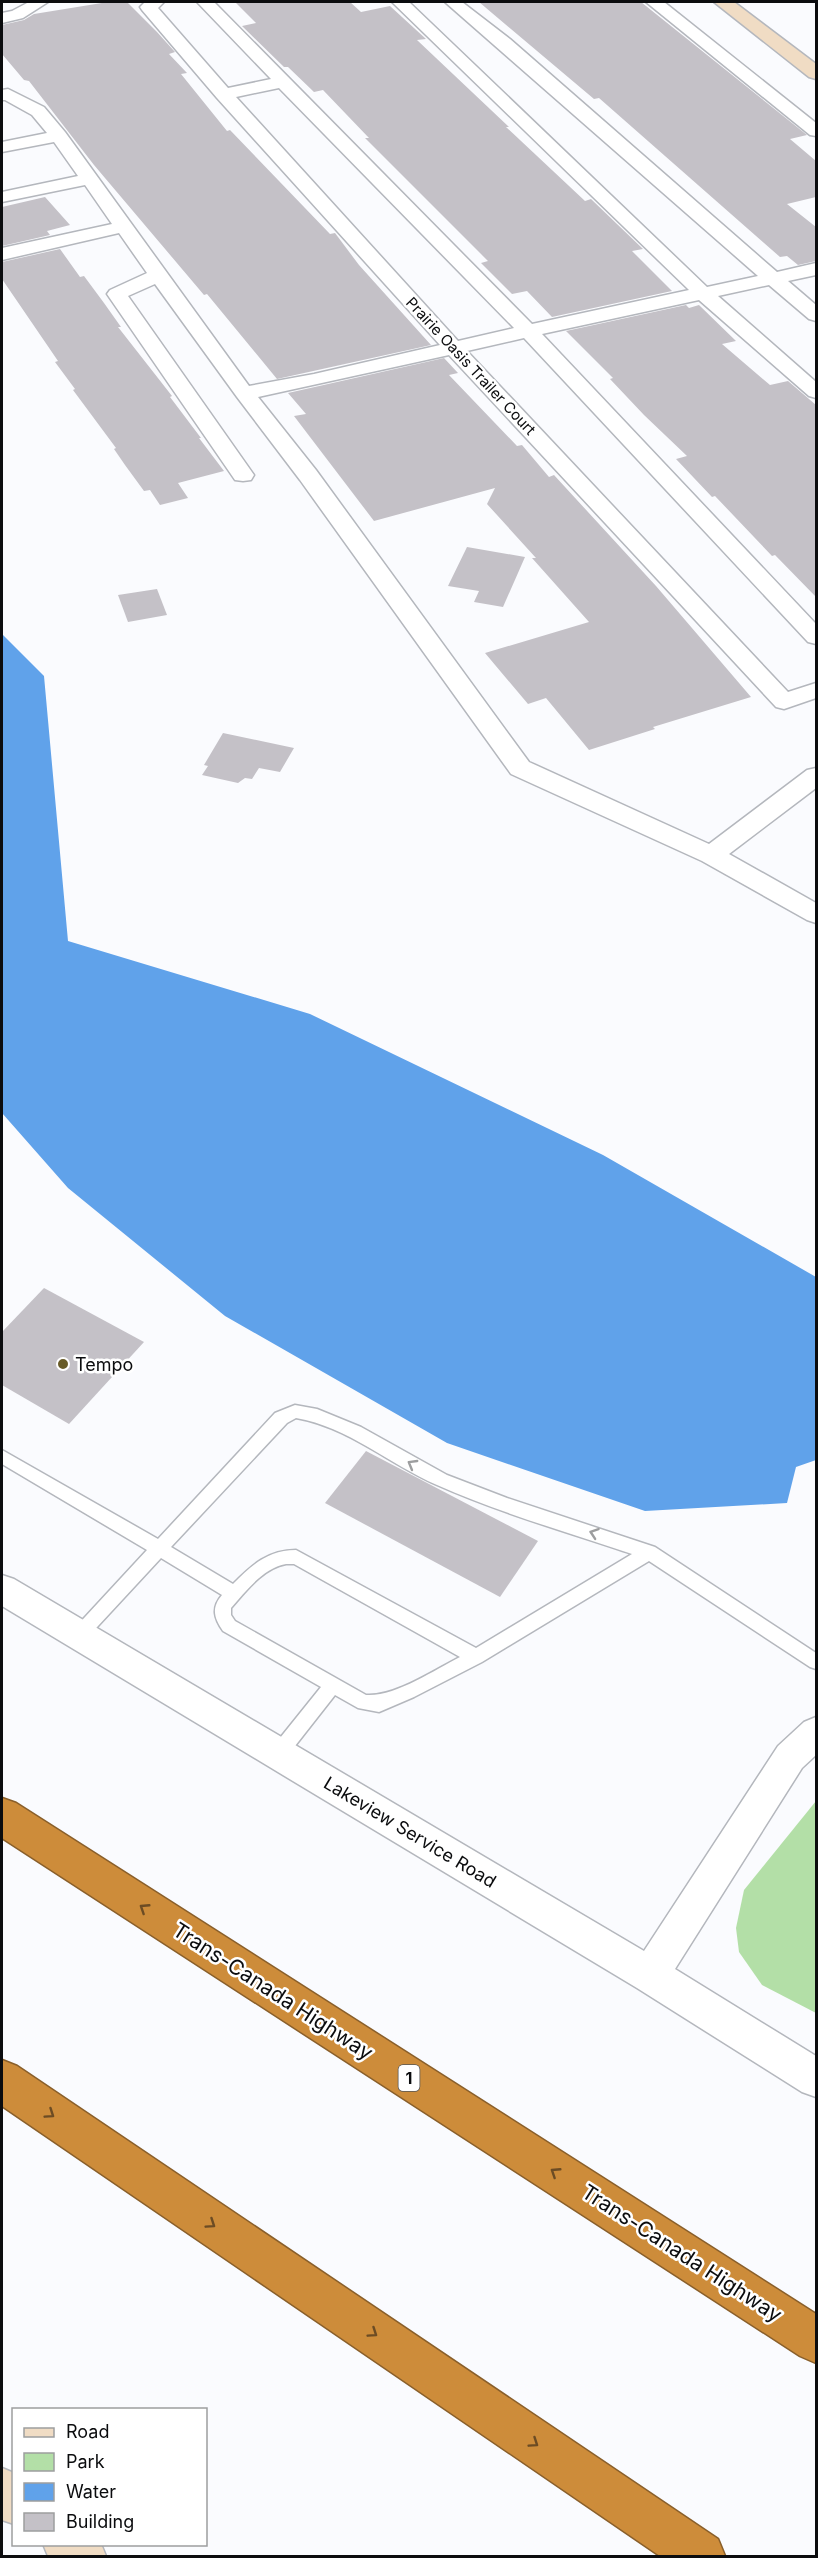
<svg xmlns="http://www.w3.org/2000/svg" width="818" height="2558" viewBox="0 0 818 2558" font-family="Inter,sans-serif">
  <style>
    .green { fill: #b3dfa7 }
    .water { fill: #60a2ea }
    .building { fill: #c4c1c7 }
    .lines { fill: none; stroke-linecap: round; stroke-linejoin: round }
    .lane-casing { stroke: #b4b7bd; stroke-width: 3 }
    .street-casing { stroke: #b4b7bd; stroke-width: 3 }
    .secondary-casing { stroke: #b4b7bd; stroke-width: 3 }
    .highway-casing { stroke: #895f2b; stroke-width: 3 }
    .lane { fill: #fff; fill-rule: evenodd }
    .street { fill: #fff; fill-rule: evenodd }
    .secondary { fill: #f0dcc4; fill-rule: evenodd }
    .highway { fill: #cd8c3a; fill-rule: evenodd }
    .oneway { stroke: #9d9e9f }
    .oneway2 { stroke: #6c4c24 }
    .poi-dot { fill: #685b28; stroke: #fff; stroke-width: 2 }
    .labels { text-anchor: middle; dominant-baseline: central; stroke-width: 5; stroke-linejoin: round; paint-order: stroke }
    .far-street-label { font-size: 15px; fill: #0b0c0e; stroke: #fff }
    .shield { fill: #fff; stroke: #545556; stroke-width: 1.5 }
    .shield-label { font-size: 16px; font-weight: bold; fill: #0b0c0e }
    .poi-label { font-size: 18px; fill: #0b0c0e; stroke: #fff; text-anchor: start }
    .street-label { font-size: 18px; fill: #0b0c0e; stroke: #fff }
    .near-street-label { font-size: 21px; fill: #0b0c0e; stroke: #fff }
  </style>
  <rect width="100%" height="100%" fill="#fafbfe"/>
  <polygon class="green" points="816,1801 816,2013 762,1985 739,1952 736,1928 744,1890"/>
  <polygon class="water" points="2,634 44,676 68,941 310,1014 603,1155 816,1277 816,1460 796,1467 787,1503 645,1511 447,1443 225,1316 68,1188 2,1113"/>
  <g class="building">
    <polygon points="108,2 127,2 157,32 175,52 169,54 187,73 181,74 227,131 230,130 330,234 335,233 359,265 431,345 277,379 207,294 204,295 94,165 29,81 24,80 2,54 2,25 24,20 34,14"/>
    <polygon points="235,2 350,2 361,12 390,6 426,39 417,40 509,127 506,127 585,201 591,199 643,249 632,251 672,291 552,317 527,291 512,294 481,263 488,261 365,138 369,138 323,90 314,92 288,67 284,67 242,26 256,23"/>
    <polygon points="479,2 641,2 807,135 790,139 816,161 816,197 787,204 816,227 816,261 798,265 787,256 780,257 599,98 594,99"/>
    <polygon points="45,197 70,225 47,231 50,235 2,246 2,207"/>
    <polygon points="60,249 80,277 84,276 104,303 121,327 118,327 172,396 170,397 201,438 199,438 224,471 178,483 188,498 160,505 150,490 144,491 125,465 114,449 116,448 73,390 75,389 55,362 58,361 2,279 2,262"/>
    <polygon points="686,305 689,308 699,305 736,341 722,344 770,385 788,381 816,405 816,597 775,555 772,556 715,496 712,497 676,459 687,456 644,415 610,379 613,378 566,331"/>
    <polygon points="444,358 458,373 449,375 517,446 522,445 549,477 554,475 656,586 751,697 653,727 655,729 589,750 546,698 528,704 485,653 589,622 532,558 536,558 487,504 495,488 374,521 294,416 306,414 288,393"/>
    <polygon points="467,547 525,557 503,607 474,602 479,591 448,586"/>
    <polygon points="157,589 167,615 128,622 118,595"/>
    <polygon points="223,733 294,748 280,772 259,768 252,779 245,778 238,783 202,775 208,766 204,765"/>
    <polygon points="44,1288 144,1342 69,1424 2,1385 2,1332"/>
    <polygon points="366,1451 538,1541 500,1597 325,1503"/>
  </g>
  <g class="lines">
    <defs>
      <path id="lane" d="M 295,1405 L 317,1409 L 361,1427 L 447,1475 L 507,1498 L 655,1547 L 816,1653 L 816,1669 L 810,1667 L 649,1561 L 482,1662 L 414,1697 L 379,1712 L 358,1708 L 335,1695 L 284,1760 L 278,1762 L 272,1760 L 269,1754 L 272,1748 L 321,1687 L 223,1631 C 214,1618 211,1608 222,1595 L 161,1558 L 85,1640 L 79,1642 L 73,1640 L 71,1635 L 73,1630 L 147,1550 L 2,1464 L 2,1450 L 158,1539 L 275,1413 ZM 296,1418 C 348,1427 389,1464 437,1485 C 500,1513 567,1532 632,1554 L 476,1648 L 296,1550 C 268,1550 252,1565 233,1584 L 171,1547 L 287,1423 ZM 286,1564 L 294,1564 L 460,1657 C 434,1670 395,1697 366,1695 L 235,1621 L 231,1615 L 231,1608 C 246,1591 263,1568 286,1564 Z"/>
      <g id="street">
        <polygon points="29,2 48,2 23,18 2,23 2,13 12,11"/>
        <path d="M 145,2 L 164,2 L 158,8 L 228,88 L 271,79 L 197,2 L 214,2 L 532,324 L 689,290 L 392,2 L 409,2 L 707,287 L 758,276 L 445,2 L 462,2 L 510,39 L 777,272 L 816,263 L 816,275 L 788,281 L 816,305 L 816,321 L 809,319 L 769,285 L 718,296 L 816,382 L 816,398 L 809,396 L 699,300 L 542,334 L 816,624 L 816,644 L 808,642 L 524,338 L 467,351 L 788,692 L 816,683 L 816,698 L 784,709 L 776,707 L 449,355 L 258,397 L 316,470 L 529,762 L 709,844 L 807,770 L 816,768 L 816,788 L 729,854 L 816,903 L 816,923 L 807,920 L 702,861 L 511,774 L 300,480 L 237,397 L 155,284 L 128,296 L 254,475 L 251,480 L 243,481 L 235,480 L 107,294 L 110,290 L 147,273 L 119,233 L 2,260 L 2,248 L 112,224 L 85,185 L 2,202 L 2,192 L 78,176 L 54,142 L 2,152 L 2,142 L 47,133 L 32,115 L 5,100 L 2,100 L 2,90 L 8,89 L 44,107 L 65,132 L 249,386 L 314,374 L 440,345 L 217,98 L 142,10 L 140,7 ZM 279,88 L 514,328 L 458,341 L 236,97 Z"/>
        <polygon points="646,2 664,2 816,123 816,136 810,135"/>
        <polygon points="2,1575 14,1579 644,1951 778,1746 804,1722 816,1717 816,1755 802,1768 675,1969 816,2056 816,2097 802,2092 637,1988 2,1606"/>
      </g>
      <g id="secondary">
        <polygon points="714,2 734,2 816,64 816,79 809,77"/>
        <polygon points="2,2468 14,2473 14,2524 2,2520"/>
        <polygon points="43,2544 101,2544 106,2556 48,2556"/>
      </g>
      <g id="highway">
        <polygon points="2,1798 16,1803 816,2314 816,2363 800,2356 2,1838"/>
        <polygon points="2,2060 17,2066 718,2539 725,2556 660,2556 2,2106"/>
      </g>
    </defs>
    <use href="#lane" class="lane-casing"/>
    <use href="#street" class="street-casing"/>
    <use href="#secondary" class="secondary-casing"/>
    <use href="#highway" class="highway-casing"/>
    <use href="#lane" class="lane"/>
    <use href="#street" class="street"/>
    <use href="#secondary" class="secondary"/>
    <use href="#highway" class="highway"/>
  </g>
  <defs><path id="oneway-chevron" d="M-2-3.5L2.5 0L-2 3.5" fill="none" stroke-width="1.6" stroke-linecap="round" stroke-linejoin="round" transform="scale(1.5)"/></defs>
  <g class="oneway">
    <use href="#oneway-chevron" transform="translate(412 1464) rotate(-150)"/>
    <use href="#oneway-chevron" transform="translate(594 1533) rotate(-161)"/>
  </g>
  <g class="oneway2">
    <use href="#oneway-chevron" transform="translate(144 1908) rotate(-147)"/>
    <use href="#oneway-chevron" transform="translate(50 2114) rotate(34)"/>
    <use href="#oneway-chevron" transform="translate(555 2172) rotate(-147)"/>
    <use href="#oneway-chevron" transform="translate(211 2224) rotate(34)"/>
    <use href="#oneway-chevron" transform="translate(373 2333) rotate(34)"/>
    <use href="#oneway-chevron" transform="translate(534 2443) rotate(34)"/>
  </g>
  <circle class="poi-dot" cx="63" cy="1364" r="6"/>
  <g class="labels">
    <g class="far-street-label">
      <text transform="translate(471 366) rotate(47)">Prairie Oasis Trailer Court</text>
    </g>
    <rect class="shield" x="398.5" y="2065" width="21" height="26" rx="4.5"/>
    <g class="shield-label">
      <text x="409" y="2078">1</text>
    </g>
    <g class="poi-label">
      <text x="75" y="1364">Tempo</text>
    </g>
    <g class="street-label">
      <text transform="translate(410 1832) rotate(31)">Lakeview Service Road</text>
    </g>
    <g class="near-street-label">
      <text transform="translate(273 1991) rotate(33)">Trans-Canada Highway</text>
      <text transform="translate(682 2253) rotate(33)">Trans-Canada Highway</text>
    </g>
  </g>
  <rect width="818" height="2558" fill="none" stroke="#0b0c0e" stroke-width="6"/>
  <rect x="12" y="2408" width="195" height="138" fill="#ffffff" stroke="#9d9e9f" stroke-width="1.5"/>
  <rect x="24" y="2428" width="30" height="9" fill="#f0dcc4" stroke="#9d9e9f" stroke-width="1.5"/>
  <text x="66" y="2438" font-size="18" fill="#0b0c0e">Road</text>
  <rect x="24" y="2453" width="30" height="18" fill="#b3dfa7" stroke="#9d9e9f" stroke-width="1.5"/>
  <text x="66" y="2468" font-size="18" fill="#0b0c0e">Park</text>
  <rect x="24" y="2483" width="30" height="18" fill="#60a2ea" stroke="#9d9e9f" stroke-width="1.5"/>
  <text x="66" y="2498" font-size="18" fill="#0b0c0e">Water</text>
  <rect x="24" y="2513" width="30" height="18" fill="#c4c1c7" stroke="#9d9e9f" stroke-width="1.5"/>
  <text x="66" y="2528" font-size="18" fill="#0b0c0e">Building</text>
</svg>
